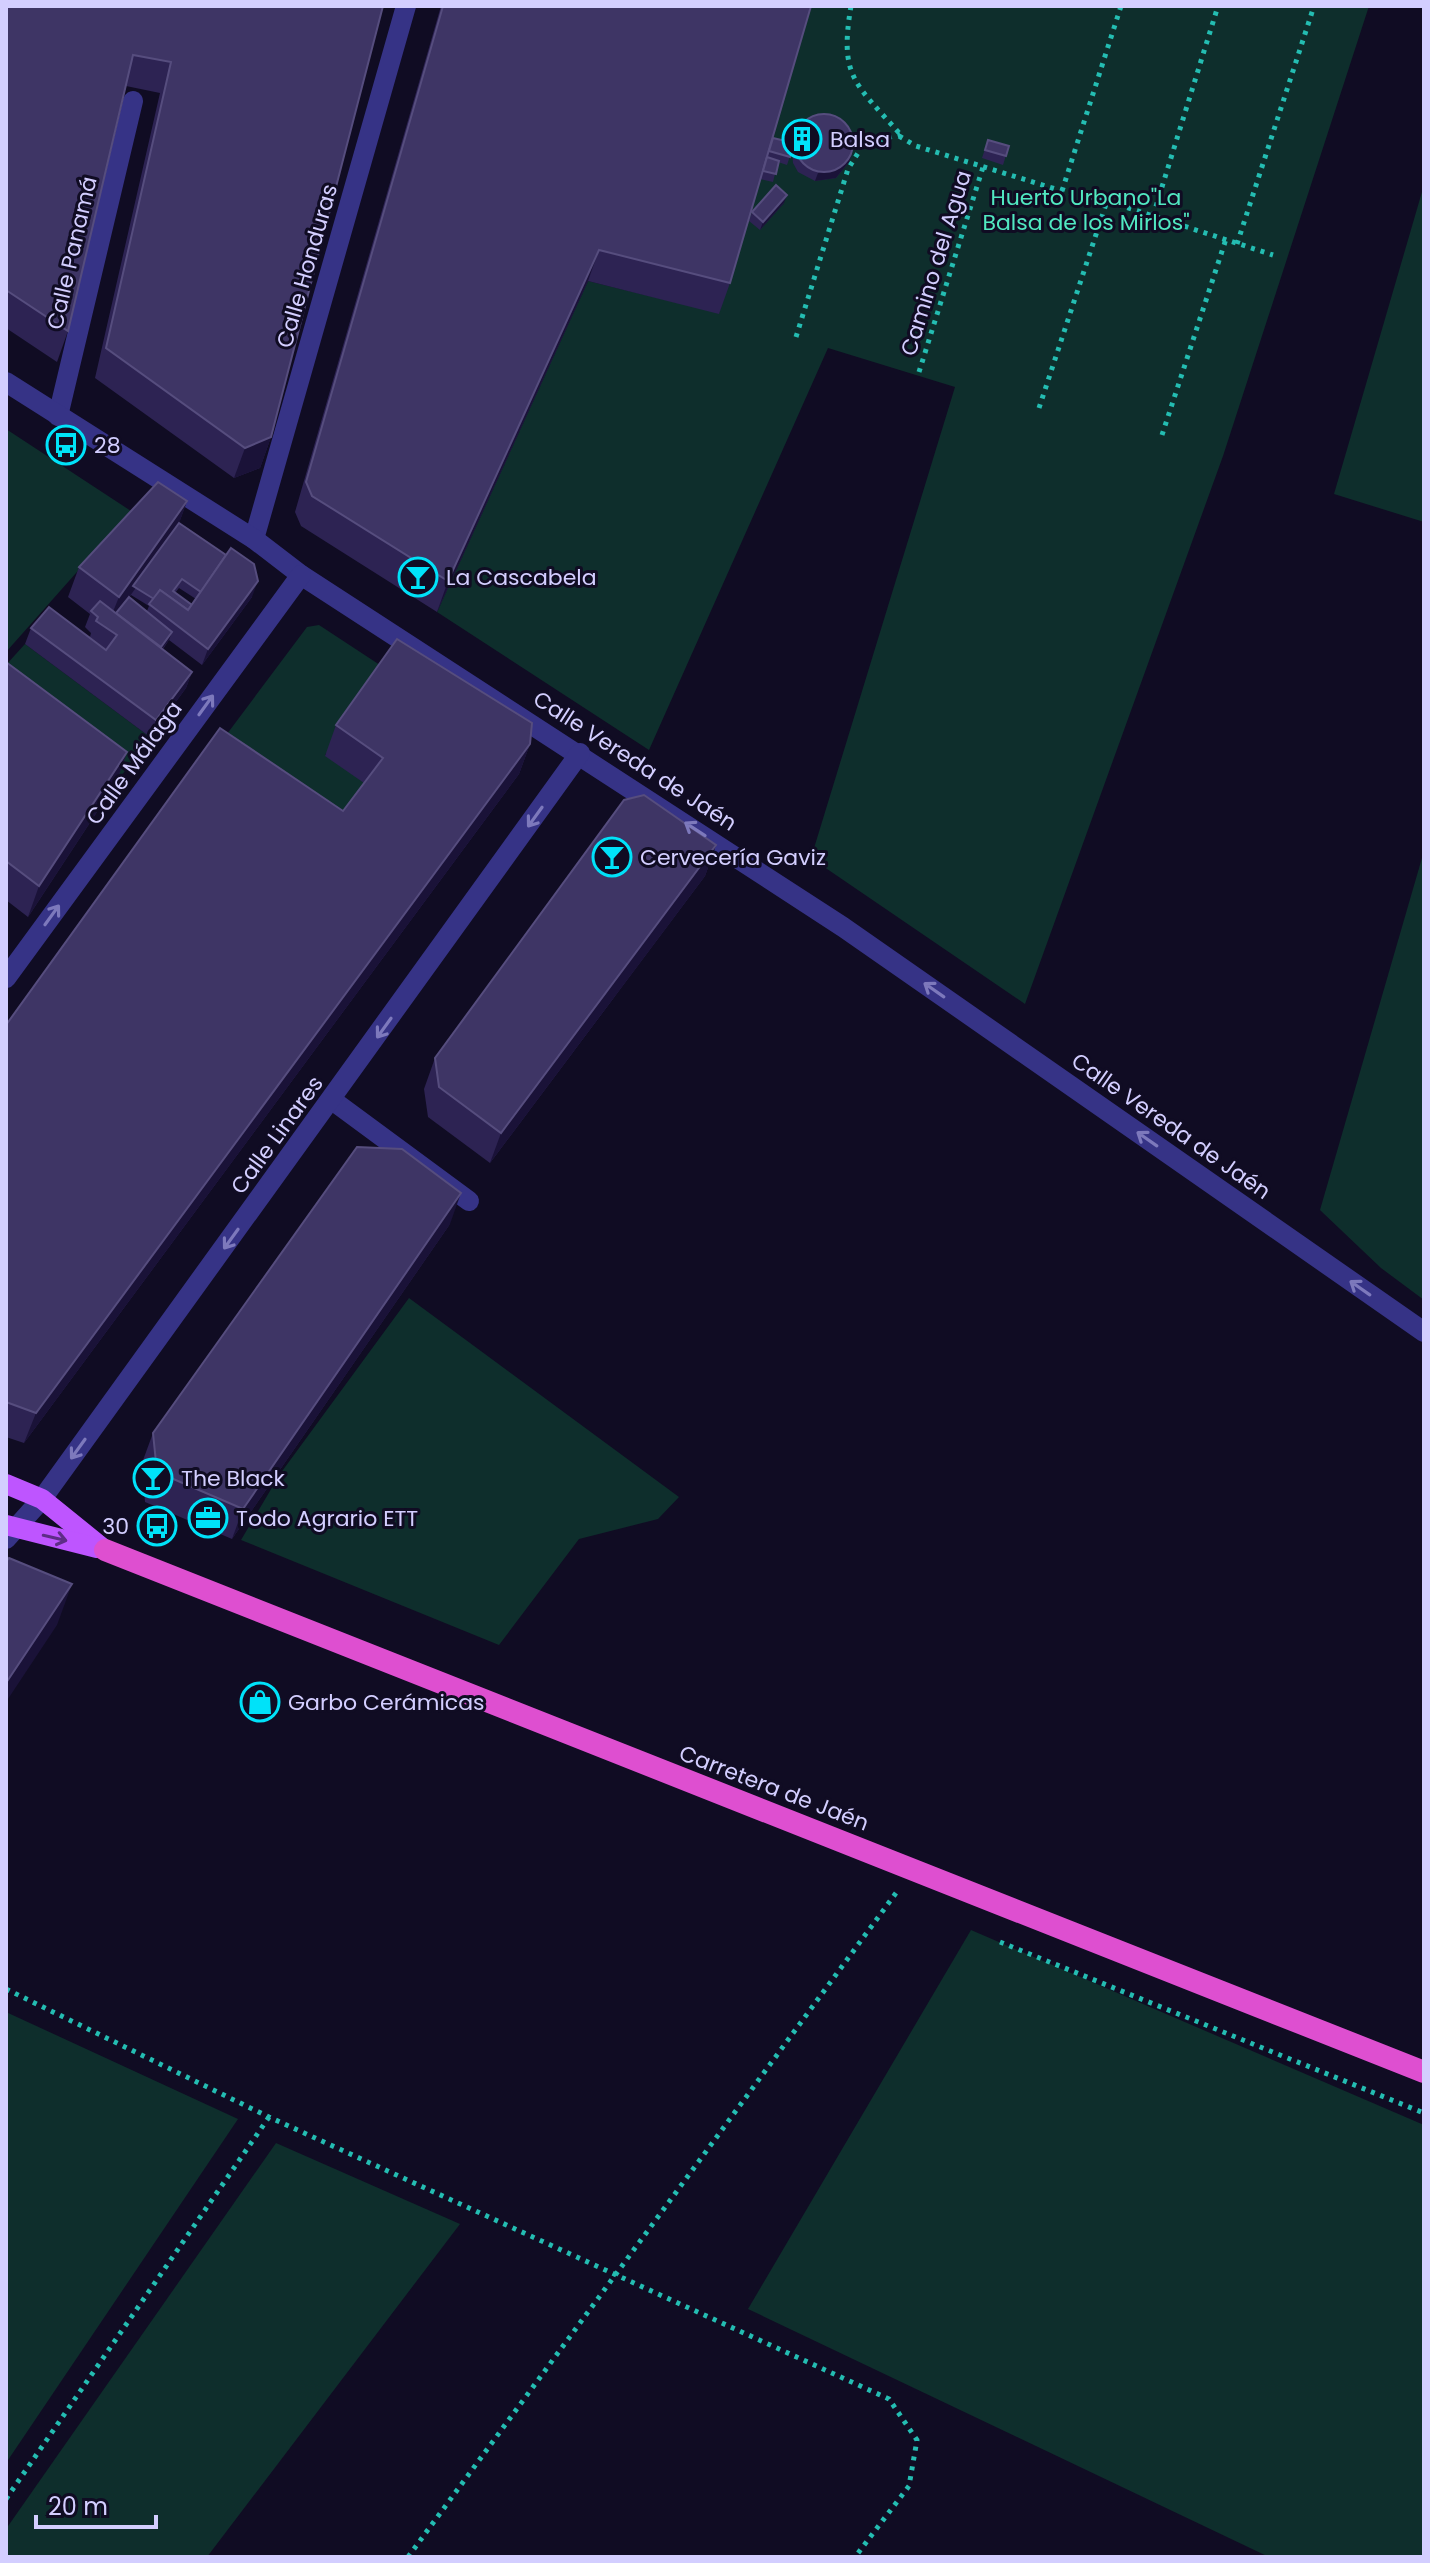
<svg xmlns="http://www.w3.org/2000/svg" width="1430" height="2563" viewBox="0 0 1430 2563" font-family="Poppins,sans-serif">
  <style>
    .green { fill: #0e2e2c }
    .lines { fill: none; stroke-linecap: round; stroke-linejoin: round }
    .path { stroke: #24bdb2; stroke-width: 5; stroke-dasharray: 4 6; stroke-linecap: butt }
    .pedestrian { stroke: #363386; stroke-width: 20 }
    .minor { stroke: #363386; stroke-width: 20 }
    .primary { stroke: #be55ff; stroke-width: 20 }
    .trunk { stroke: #de4fd0; stroke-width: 22 }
    .wall { fill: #2d2353; fill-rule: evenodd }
    .shaded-wall { fill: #1a1238 }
    .building { fill: #3e3565; stroke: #564d7e; stroke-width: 2 }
    .oneway { stroke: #7d79bc }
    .oneway2 { stroke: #5e2d86 }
    .labels { text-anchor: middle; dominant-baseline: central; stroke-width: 6; stroke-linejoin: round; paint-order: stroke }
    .poi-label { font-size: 22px; fill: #d3ceff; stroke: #100c23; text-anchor: start }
    .park-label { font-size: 22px; fill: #51e8c1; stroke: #100c23 }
    .street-label { font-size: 22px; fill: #d3ceff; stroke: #100c23 }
  </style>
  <rect width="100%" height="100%" fill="#100c23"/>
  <g class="green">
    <polygon points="810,6 1369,6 1223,456 1025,1004 811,858 955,387 828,348 649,750 437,612 588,281 719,313"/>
    <polygon points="1424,185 1424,522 1334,494"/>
    <polygon points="6,429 131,511 6,652"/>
    <polygon points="319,625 386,669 325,755 372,788 332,842 209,758 307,627"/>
    <polygon points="25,644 150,737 116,783 40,728 6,665"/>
    <polygon points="1424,851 1424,1300 1381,1268 1320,1210"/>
    <polygon points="409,1298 679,1497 658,1519 579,1539 499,1645 241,1540 280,1474"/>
    <polygon points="971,1930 1424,2125 1424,2557 1269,2557 748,2309"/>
    <polygon points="6,2012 238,2119 6,2463"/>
    <polygon points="276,2143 460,2224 207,2557 6,2557 6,2529"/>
  </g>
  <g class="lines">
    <g class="path">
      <path d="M 851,6 C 839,77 855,83 900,134"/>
      <polyline points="899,136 916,146 1062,191 1107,201 1273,255"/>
      <polyline points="1062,191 1121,6"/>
      <polyline points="1153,216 1218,6"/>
      <polyline points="1237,244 1314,6"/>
      <polyline points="796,337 848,169 863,145 900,134"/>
      <polyline points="919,372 984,164"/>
      <polyline points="1039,408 1107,201"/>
      <polyline points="1162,435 1226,239"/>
      <polyline points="1000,1942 1424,2113"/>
      <polyline points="6,1989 269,2117 889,2399 917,2440 909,2486 855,2557"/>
      <polyline points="6,2499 269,2117"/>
      <polyline points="408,2557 896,1893"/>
    </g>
    <g class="pedestrian">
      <polyline points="58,416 133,101"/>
      <polyline points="254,539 406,6"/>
    </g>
    <g class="minor">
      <polyline points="6,382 254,539 301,575 843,927 1424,1332"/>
      <polyline points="6,978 301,575"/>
      <polyline points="332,1100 469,1201"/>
      <polyline points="6,1539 42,1499 580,753"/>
    </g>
    <g class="primary">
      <polyline points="6,1484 42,1499 105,1550"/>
      <polyline points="6,1525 97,1548"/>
    </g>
    <polyline class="trunk" points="105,1550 1424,2072"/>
  </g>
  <g class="wall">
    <polygon points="6,6 383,6 271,437 260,468 234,478 95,378 160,93 126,86 68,331 57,362 6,328"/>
    <polygon points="441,6 811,6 773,138 792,142 794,136 852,153 849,162 836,178 815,181 798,172 793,163 792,150 787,165 778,162 773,182 760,179 730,283 719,314 588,281 437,612 301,526 295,512"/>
    <polygon points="988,140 1009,146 1003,165 982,158"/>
    <polygon points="784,203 760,230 749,221 752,212"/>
    <path d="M 187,501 L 179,523 L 252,597 L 202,665 L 169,640 L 163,649 L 192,672 L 186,688 L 150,737 L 25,644 L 31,628 L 106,650 L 106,649 L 90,637 L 91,633 L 85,627 L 90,614 L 68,597 L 79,567 ZM 179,588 L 196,599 L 192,605 L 175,593 ZM 131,595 L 149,606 L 147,611 L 129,597 Z"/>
    <polygon points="6,662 127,752 116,783 28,917 6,900"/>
    <polygon points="336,725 530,744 519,774 24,1443 6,1437 6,1025 343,811 364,783 325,756"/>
    <polygon points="716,845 705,876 490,1163 428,1117 424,1089 435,1058"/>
    <polygon points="450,1224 232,1539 145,1502 142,1463 153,1433"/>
  </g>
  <g class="shaded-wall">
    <polygon points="852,153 849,162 836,178 815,181 818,173"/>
    <polygon points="787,195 784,203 760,230 763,222"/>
    <polygon points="599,250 588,281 437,612 448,581"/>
    <polygon points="271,437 260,468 234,478 245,448"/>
    <polygon points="187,501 176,532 112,621 110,619 119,597"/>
    <polygon points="258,581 252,597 202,665 208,649"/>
    <polygon points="172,632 169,640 153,661 156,653"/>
    <polygon points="192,672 186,688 150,737 156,720"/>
    <polygon points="530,744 519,774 24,1443 36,1413"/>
    <polygon points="127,752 116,783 28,917 39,886"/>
    <polygon points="716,845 705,876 490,1163 501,1133"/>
    <polygon points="461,1193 450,1224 232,1539 243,1509"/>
    <polygon points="72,1584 57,1625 6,1702 6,1683"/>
  </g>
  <g class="building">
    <polygon points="6,6 383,6 271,437 245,448 106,348 171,62 133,55 68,331 6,290"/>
    <polygon points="443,6 811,6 730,283 599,250 448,581 312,496 306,482"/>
    <circle cx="824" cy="143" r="29"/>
    <polygon points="773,138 794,143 790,157 769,151"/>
    <polygon points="988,140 1009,146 1006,156 985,150"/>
    <polygon points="767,157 779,161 776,174 763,171"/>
    <polygon points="776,185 787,195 763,222 752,212"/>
    <polygon points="158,482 187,501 119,597 79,567"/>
    <polygon points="179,523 226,555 201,592 182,579 173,591 192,605 188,610 160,590 154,599 133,586"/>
    <polygon points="231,548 254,564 258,581 208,649 149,604 160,590 188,610"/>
    <polygon points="129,597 172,632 161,647 116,613"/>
    <polygon points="100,601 192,672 156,720 31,628 49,607 106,650 117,635 96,621 98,617 91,611"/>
    <polygon points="397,639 532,723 530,744 36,1413 6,1402 6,1025 220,728 343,811 383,758 336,725"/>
    <polygon points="6,662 127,752 39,886 6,861"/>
    <polygon points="644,795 716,845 501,1133 439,1087 435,1058 624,800"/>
    <polygon points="357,1147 402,1149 461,1193 243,1509 157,1472 153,1433"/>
    <polygon points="9,1558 72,1584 6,1683 6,1562"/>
  </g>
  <defs><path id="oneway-shaft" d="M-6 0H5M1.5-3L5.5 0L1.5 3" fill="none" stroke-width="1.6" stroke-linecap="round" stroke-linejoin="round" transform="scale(2)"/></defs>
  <g class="oneway">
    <use href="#oneway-shaft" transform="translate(206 705) rotate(-54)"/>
    <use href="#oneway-shaft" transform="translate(535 817) rotate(126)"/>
    <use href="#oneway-shaft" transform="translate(695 829) rotate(-147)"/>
    <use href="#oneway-shaft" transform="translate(52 915) rotate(-54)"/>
    <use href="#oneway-shaft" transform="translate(934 990) rotate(-145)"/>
    <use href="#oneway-shaft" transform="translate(384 1028) rotate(126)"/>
    <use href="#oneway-shaft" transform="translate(1147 1139) rotate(-145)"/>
    <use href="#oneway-shaft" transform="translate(231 1239) rotate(126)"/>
    <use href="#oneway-shaft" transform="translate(1360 1288) rotate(-145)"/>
    <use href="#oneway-shaft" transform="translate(78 1449) rotate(126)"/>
  </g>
  <use class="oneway2" href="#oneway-shaft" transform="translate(55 1538) rotate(13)"/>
  <defs>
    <symbol id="building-ring" viewBox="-11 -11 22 22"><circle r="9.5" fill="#100c23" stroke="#00e2f9" stroke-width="1.5"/><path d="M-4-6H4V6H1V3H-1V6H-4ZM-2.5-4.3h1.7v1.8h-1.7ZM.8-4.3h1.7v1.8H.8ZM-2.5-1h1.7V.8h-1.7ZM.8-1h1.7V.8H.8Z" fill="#00e2f9"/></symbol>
    <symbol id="bus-ring" viewBox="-11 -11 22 22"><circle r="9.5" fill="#100c23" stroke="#00e2f9" stroke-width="1.5"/><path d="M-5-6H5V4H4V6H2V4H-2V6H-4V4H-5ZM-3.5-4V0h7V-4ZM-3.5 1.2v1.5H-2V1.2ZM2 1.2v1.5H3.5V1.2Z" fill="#00e2f9"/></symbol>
    <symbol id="bar-ring" viewBox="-11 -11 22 22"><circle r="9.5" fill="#100c23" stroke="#00e2f9" stroke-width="1.5"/><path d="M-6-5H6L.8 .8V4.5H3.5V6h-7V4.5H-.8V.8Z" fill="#00e2f9"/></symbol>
    <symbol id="office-ring" viewBox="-11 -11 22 22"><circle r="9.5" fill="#100c23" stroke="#00e2f9" stroke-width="1.5"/><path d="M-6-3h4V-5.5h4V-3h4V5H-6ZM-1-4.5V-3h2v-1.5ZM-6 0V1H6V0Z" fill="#00e2f9"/></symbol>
    <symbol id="shop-ring" viewBox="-11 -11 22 22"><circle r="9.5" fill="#100c23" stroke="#00e2f9" stroke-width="1.5"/><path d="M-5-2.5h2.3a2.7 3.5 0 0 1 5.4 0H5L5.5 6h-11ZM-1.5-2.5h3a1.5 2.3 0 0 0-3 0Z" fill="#00e2f9"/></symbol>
  </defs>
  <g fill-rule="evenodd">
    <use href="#building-ring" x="780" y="117" width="44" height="44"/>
    <use href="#bus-ring" x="44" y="423" width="44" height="44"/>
    <use href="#bar-ring" x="396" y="555" width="44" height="44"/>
    <use href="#bar-ring" x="590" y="835" width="44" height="44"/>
    <use href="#bar-ring" x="131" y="1456" width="44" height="44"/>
    <use href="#office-ring" x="186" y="1496" width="44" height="44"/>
    <use href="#bus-ring" x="135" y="1504" width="44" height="44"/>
    <use href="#shop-ring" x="238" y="1680" width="44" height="44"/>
  </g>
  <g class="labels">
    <g class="poi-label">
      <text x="830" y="139">Balsa</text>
      <text x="94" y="445">28</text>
      <text x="446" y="577">La Cascabela</text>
      <text x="640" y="857">Cervecería Gaviz</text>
      <text x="181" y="1478">The Black</text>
      <text x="236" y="1518">Todo Agrario ETT</text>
      <text x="129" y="1526" text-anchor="end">30</text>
      <text x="288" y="1702">Garbo Cerámicas</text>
    </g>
    <g class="park-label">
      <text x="1086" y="197">Huerto Urbano"La<tspan x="1086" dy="25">Balsa de los Mirlos"</tspan></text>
    </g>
    <g class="street-label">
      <text transform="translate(72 253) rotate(-77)">Calle Panamá</text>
      <text transform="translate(936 263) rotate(-73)">Camino del Agua</text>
      <text transform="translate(307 266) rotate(-74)">Calle Honduras</text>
      <text transform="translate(635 761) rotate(33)">Calle Vereda de Jaén</text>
      <text transform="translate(134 763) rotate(-54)">Calle Málaga</text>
      <text transform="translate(1171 1126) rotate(35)">Calle Vereda de Jaén</text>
      <text transform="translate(277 1135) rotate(-54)">Calle Linares</text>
      <text transform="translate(774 1788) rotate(21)">Carretera de Jaén</text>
    </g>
  </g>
  <rect width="1430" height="2563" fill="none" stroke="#d3ceff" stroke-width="16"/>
  <path d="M36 2515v12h120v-12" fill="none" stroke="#d3ceff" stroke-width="4"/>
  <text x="48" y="2515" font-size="24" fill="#d3ceff" stroke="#100c23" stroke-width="6" paint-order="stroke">20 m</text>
</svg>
